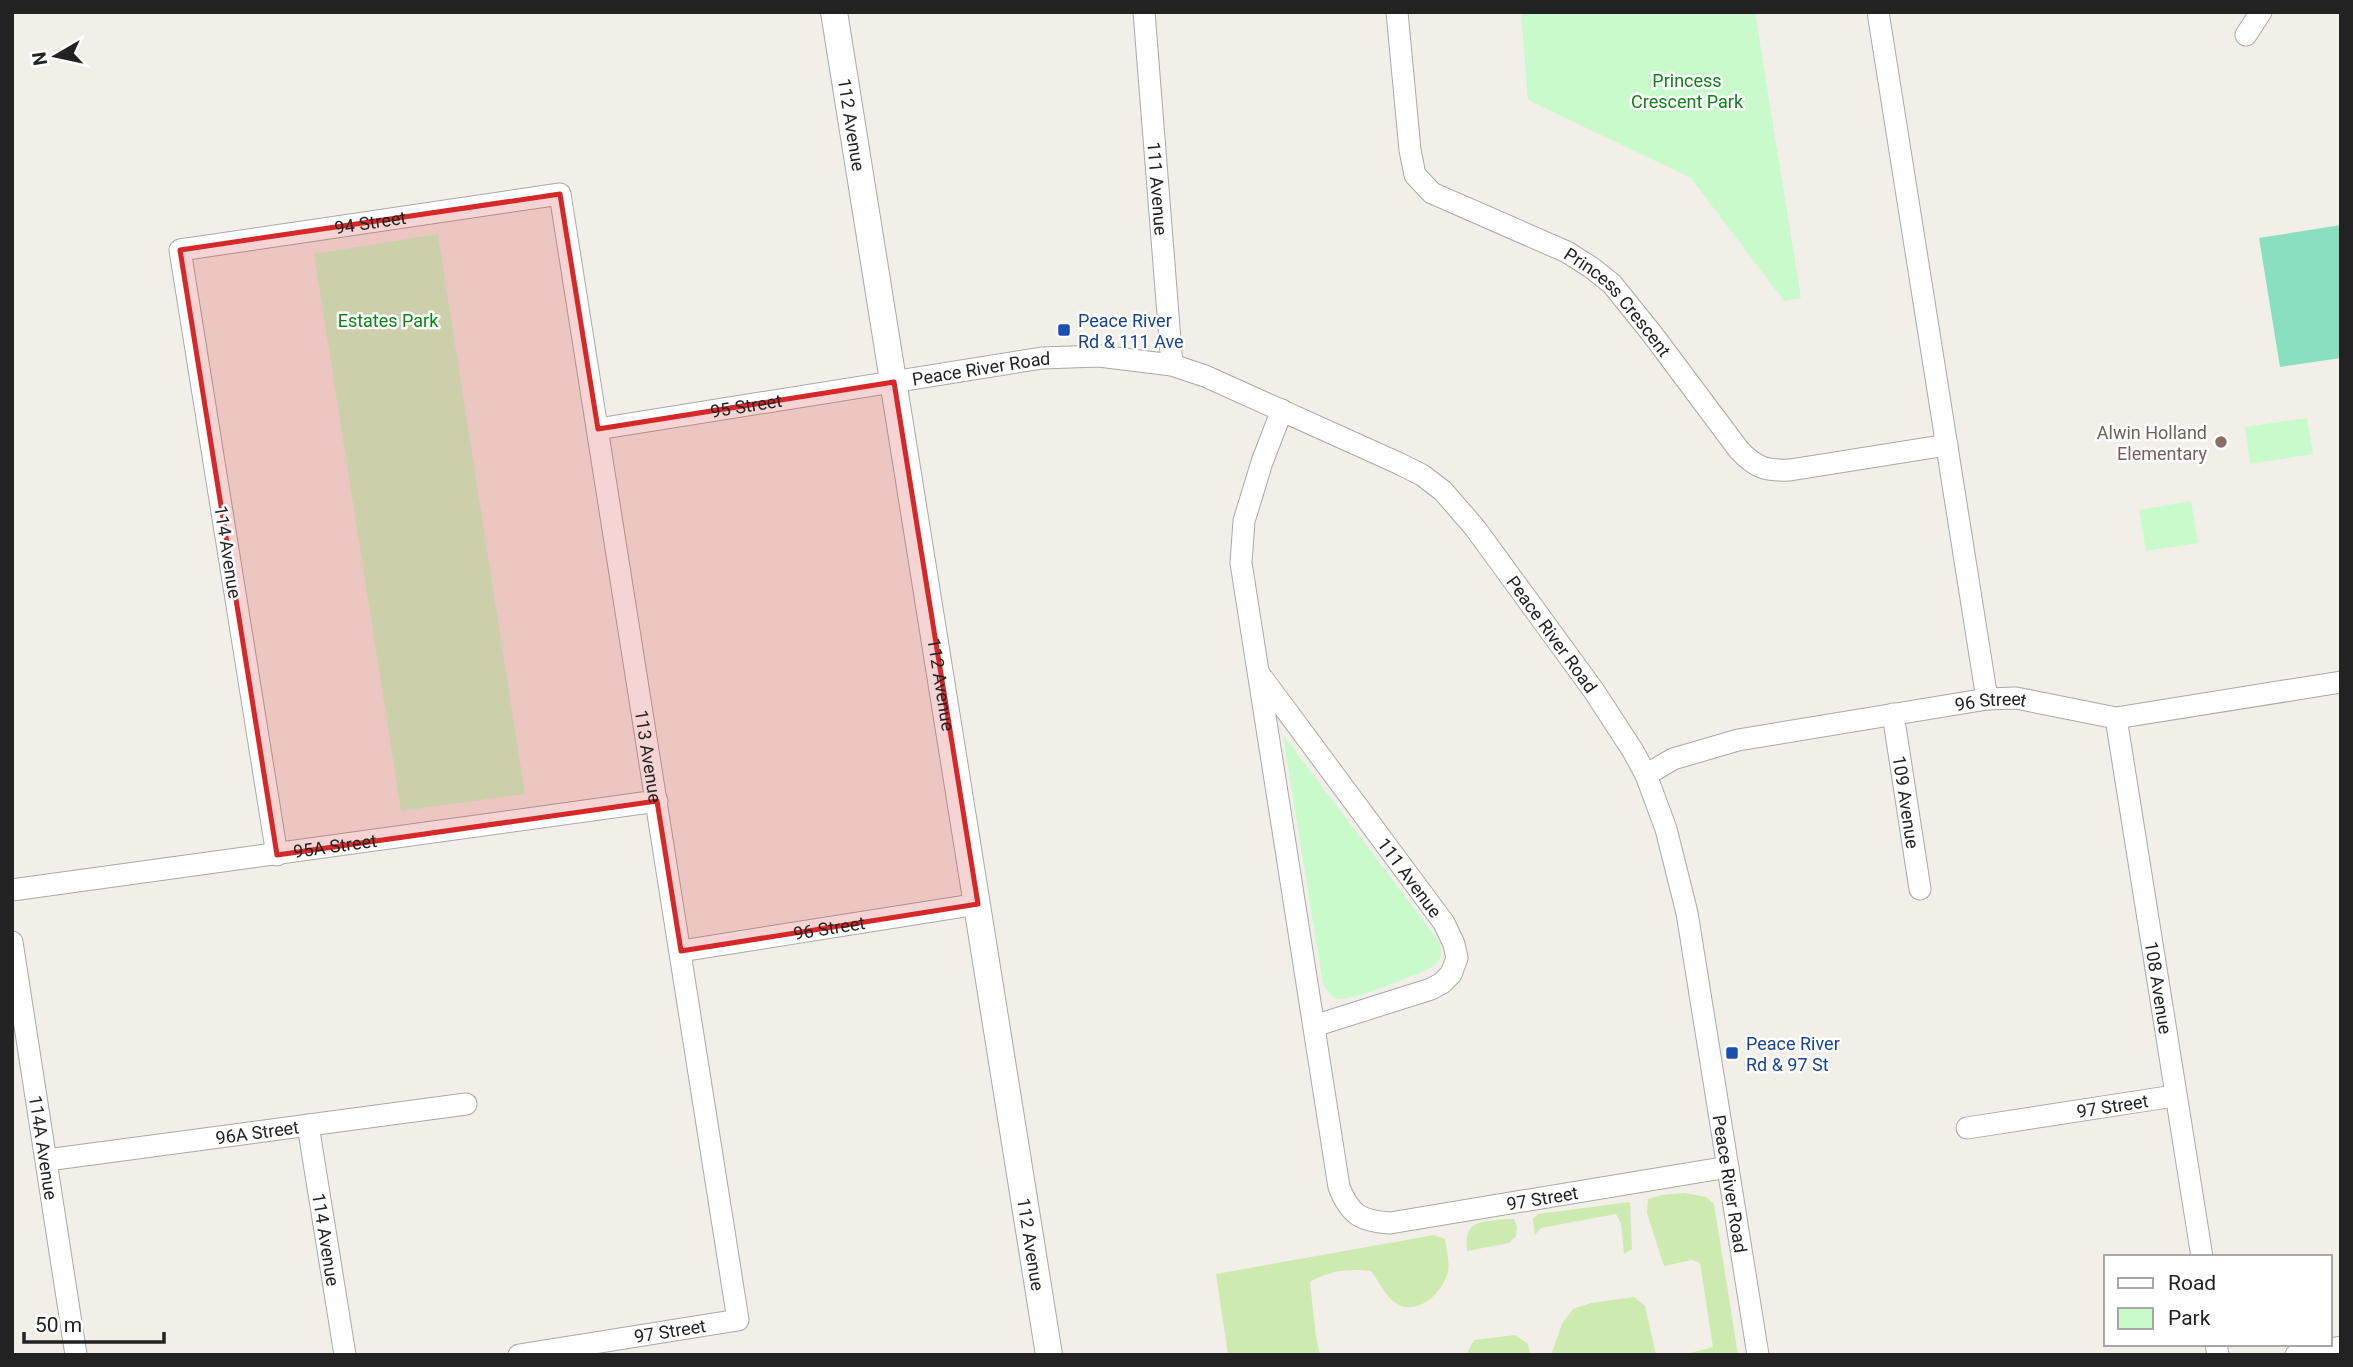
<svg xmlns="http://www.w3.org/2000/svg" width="2353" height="1367" viewBox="0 0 2353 1367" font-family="Roboto,sans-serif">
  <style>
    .grass { fill: #cdebb0 }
    .park { fill: #c8facc }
    .pitch { fill: #88e0be }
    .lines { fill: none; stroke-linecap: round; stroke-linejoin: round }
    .minor-casing { stroke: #a9a9a9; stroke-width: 23 }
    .tertiary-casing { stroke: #a9a9a9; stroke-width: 28 }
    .minor { stroke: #fff; stroke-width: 21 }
    .tertiary { stroke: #fff; stroke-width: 26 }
    .marked { fill: #d62828; fill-opacity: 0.2; stroke: #d62828; stroke-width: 5; stroke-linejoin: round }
    .transit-dot { fill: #1a4fb4; stroke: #fff; stroke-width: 2.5 }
    .education-dot { fill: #8d6e63; stroke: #fff; stroke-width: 2.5 }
    .labels { text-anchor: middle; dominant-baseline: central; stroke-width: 5; stroke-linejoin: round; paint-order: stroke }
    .park-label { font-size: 18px; fill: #0c8416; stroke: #fff }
    .street-label { font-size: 18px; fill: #222; stroke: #fff }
    .transit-label { font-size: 18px; fill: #164399; stroke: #fff; text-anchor: start }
    .education-label { font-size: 18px; fill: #785e54; stroke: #fff; text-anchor: end }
  </style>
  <rect width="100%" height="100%" fill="#f2efe9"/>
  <g class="grass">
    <polygon points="1685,1193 1706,1197 1714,1204 1738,1355 1682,1355 1713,1347 1700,1263 1692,1260 1664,1266 1647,1213 1648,1199 1662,1195"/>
    <polygon points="1630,1202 1632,1249 1624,1254 1621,1223 1616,1214 1541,1228 1535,1235 1533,1219 1538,1214"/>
    <path d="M 1506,1219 L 1514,1219 L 1517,1227 L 1516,1236 L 1509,1243 L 1467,1251 C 1464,1220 1479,1222 1506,1219 Z"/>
    <path d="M 1434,1235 L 1445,1239 C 1446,1249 1450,1261 1448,1272 C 1442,1294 1416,1318 1394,1302 C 1385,1295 1378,1280 1371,1271 C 1350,1268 1328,1271 1310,1282 L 1316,1337 L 1320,1355 L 1228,1355 L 1216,1274 Z"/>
    <polygon points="1634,1297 1645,1306 1656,1355 1551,1355 1562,1324 1573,1309 1591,1303"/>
    <polygon points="1515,1335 1528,1344 1530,1355 1466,1355 1474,1340"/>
  </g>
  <g class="park">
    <polygon points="1521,12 1755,12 1801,298 1784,301 1691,178 1528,100"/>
    <polygon points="438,234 525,794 401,811 314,254"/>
    <polygon points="2307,418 2313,454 2250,464 2245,427"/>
    <polygon points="2191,501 2198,543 2146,551 2139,510"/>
    <path d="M 1283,735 L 1440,943 C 1441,951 1442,958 1436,964 C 1428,972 1349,1001 1338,999 C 1331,997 1327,990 1323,984 Z"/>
  </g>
  <polygon class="pitch" points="2341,225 2341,358 2280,367 2259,238"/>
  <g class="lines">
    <defs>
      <g id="minor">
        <path id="s1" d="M 1144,12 L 1172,365"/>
        <path id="s2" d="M 1397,12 L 1410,150 L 1415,175 L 1432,193 L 1567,252 L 1592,268 L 1612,284 L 1653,335 L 1739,450 C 1756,468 1766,471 1790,470 L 1947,445"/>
        <polyline points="1878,12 1987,699"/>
        <polyline points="2246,35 2261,12"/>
        <path id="s3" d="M 1282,410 L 1262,462 L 1244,521 L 1241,563 L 1339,1187 C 1350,1215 1361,1221 1390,1223 L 1728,1167"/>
        <path id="s4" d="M 598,429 L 1042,358 L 1099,356 L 1172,365 L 1205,376 L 1398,463 L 1422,475 L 1443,491 L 1475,528 L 1594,691 L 1633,751 L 1646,775 L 1666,829 L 1687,913 L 1758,1355"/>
        <path id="s5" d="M 1260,675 L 1444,923 L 1454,944 L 1457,958 L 1451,974 L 1442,983 L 1431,989 L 1314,1026"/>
        <path id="s6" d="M 1893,714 L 1920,889"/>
        <path id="s7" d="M 2116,718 L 2202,1257"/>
        <path id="s8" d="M 1646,775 L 1673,759 L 1738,740 L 1987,699 L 2016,698 L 2116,718 L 2341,682"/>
        <path id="s9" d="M 277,855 L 180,250 L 560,194 L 738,1320 L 519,1355"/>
        <path id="s10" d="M 12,890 L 657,801"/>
        <path id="s11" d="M 12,942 L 76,1355"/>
        <path id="s12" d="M 681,951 L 978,904"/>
        <path id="s13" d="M 308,1125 L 345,1355"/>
        <path id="s14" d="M 1967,1128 L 2174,1096"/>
        <path id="s15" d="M 47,1160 L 466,1104"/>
        <polyline points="2216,1344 2218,1355"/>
        <polyline points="2296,1355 2341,1347"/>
      </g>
      <g id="tertiary">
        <path id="s16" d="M 834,12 L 1049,1355"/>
      </g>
    </defs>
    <use href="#minor" class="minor-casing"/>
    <use href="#tertiary" class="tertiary-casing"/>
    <use href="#minor" class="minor"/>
    <use href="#tertiary" class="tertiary"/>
  </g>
  <path class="marked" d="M 560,194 L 598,429 L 894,382 L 978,904 L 681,951 L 657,801 L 277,855 L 180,250 Z"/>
  <g class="transit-dot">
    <rect x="1057" y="323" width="14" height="14" rx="3.5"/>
    <rect x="1725" y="1046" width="14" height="14" rx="3.5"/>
  </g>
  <circle class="education-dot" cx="2221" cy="442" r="7"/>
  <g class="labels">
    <g class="park-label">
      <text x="1687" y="80">Princess<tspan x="1687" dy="21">Crescent Park</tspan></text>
      <text x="388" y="320">Estates Park</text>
    </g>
    <g class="street-label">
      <text stroke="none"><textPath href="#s16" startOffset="114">112 Avenue</textPath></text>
      <text stroke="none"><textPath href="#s1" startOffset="177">111 Avenue</textPath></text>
      <text stroke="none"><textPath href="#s9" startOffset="805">94 Street</textPath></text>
      <text stroke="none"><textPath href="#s2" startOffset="408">Princess Crescent</textPath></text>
      <text stroke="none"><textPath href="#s4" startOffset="388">Peace River Road</textPath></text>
      <text stroke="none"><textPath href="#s4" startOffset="150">95 Street</textPath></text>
      <text transform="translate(228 552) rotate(81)">114 Avenue</text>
      <text stroke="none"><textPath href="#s4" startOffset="1060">Peace River Road</textPath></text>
      <text stroke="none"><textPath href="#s16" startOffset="681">112 Avenue</textPath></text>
      <text stroke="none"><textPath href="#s8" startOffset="355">96 Street</textPath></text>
      <text stroke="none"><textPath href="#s9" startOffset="1566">113 Avenue</textPath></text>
      <text stroke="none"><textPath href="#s6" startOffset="89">109 Avenue</textPath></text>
      <text stroke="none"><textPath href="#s10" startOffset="326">95A Street</textPath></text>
      <text stroke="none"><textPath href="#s5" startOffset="252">111 Avenue</textPath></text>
      <text stroke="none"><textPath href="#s12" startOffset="150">96 Street</textPath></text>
      <text stroke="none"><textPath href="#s7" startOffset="273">108 Avenue</textPath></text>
      <text stroke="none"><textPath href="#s14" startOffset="147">97 Street</textPath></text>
      <text stroke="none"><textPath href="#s15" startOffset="212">96A Street</textPath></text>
      <text stroke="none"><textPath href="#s11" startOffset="208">114A Avenue</textPath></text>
      <text stroke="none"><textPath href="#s4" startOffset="1648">Peace River Road</textPath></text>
      <text stroke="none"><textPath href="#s3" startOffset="1013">97 Street</textPath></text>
      <text stroke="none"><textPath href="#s13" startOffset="116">114 Avenue</textPath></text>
      <text stroke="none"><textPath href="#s16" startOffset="1248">112 Avenue</textPath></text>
      <text transform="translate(670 1331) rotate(-9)">97 Street</text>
    </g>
    <g class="transit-label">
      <text x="1078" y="320">Peace River<tspan x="1078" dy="21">Rd &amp; 111 Ave</tspan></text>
      <text x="1746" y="1043">Peace River<tspan x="1746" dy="21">Rd &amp; 97 St</tspan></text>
    </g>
    <g class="education-label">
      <text x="2207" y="432">Alwin Holland<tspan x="2207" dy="21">Elementary</tspan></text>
    </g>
  </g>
  <rect width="2353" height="1367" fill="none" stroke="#222222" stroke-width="28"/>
  <rect x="2104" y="1255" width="228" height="91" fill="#ffffff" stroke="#a7a7a7" stroke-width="2"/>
  <rect x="2118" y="1278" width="35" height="10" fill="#ffffff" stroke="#a7a7a7" stroke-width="2"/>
  <text x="2168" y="1290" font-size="21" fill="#222222">Road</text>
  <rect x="2118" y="1308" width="35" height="21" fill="#c8facc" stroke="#a7a7a7" stroke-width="2"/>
  <text x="2168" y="1325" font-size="21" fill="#222222">Park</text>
  <g transform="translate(56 56) rotate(261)" stroke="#ffffff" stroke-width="5" paint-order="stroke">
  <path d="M0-5L12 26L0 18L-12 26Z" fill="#222222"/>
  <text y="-10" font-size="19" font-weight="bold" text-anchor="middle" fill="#222222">N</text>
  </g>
  <path d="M24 1332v10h140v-10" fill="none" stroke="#222222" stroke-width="3.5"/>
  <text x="35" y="1332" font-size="21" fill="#222222" stroke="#ffffff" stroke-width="5" paint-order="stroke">50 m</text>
</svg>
